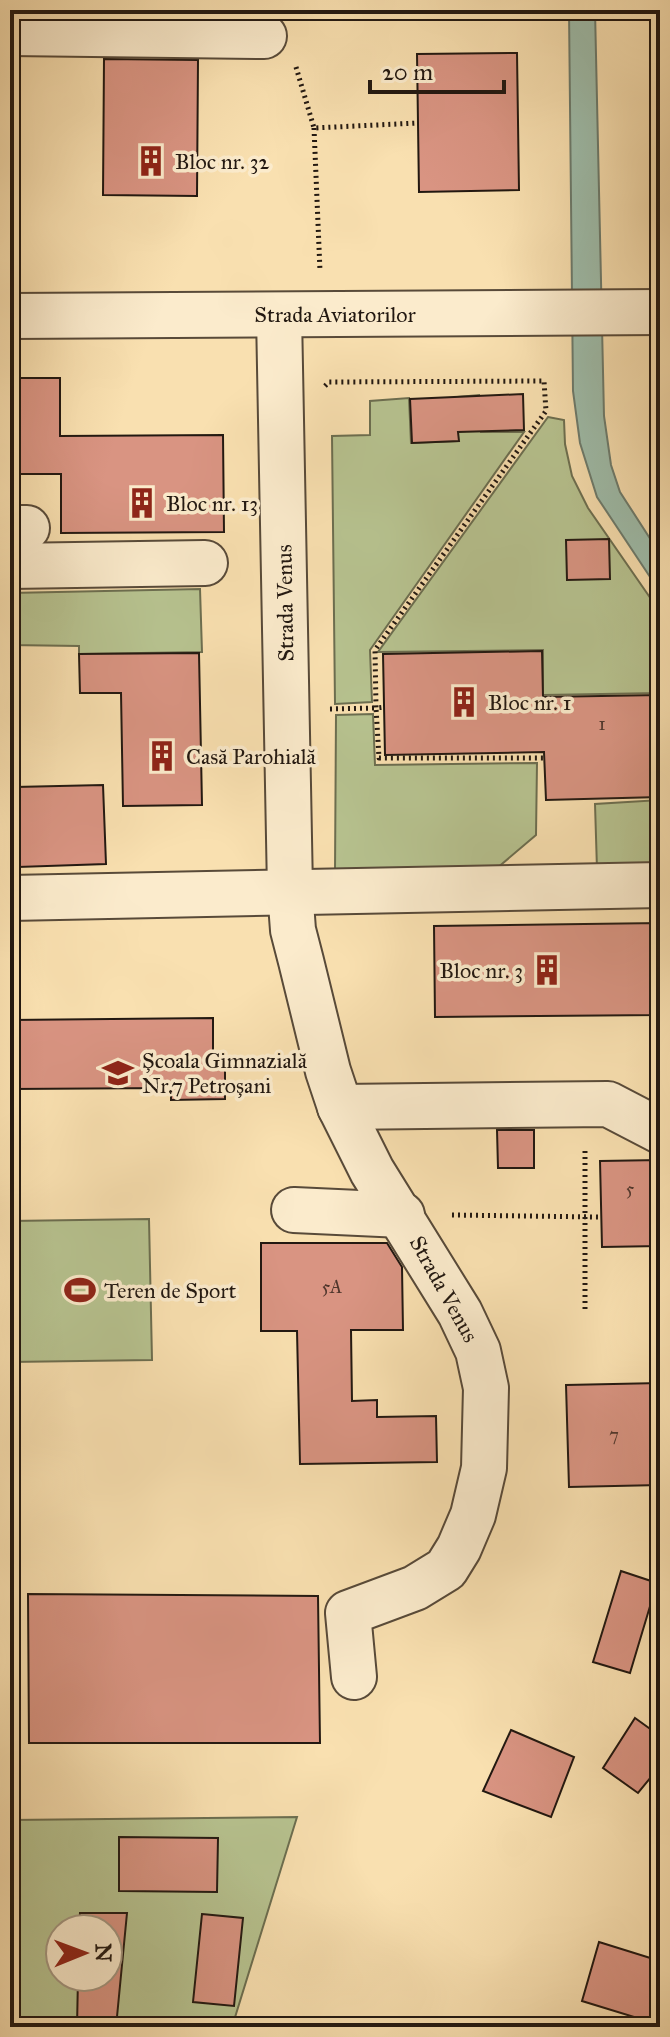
<svg xmlns="http://www.w3.org/2000/svg" width="670" height="2037" viewBox="0 0 670 2037" font-family="'IM FELL Great Primer',serif">
  <style>
    .green { fill: #b7c390; stroke: #6c6e50; stroke-width: 2; fill-rule: evenodd }
    .water { fill: #9ebdab; stroke: #6c7b6d; stroke-width: 2 }
    .building { fill: #d99482; stroke: #221811; stroke-width: 2 }
    .lines { fill: none; stroke-linecap: round; stroke-linejoin: round }
    .minor-casing { stroke: #584a39; stroke-width: 48 }
    .path { stroke: #221811; stroke-width: 5; stroke-dasharray: 2 4; stroke-linecap: butt }
    .minor { stroke: #fbebcc; stroke-width: 44 }
    .labels { text-anchor: middle; dominant-baseline: central; stroke-width: 7; stroke-linejoin: round; paint-order: stroke }
    .number-label { font-size: 18px; fill: #50372d }
    .poi-label { font-size: 22px; fill: #221811; stroke: #fbebcc; text-anchor: start }
    .street-label { font-size: 22px; fill: #221811; stroke: #fbebcc }
  </style>
  <rect width="100%" height="100%" fill="#f9e0b0"/>
  <filter id="stains"><feTurbulence type="fractalNoise" baseFrequency=".0025" numOctaves="4"/><feColorMatrix values="0 0 0 0 .2 0 0 0 0 .09 0 0 0 0 .02 0 0 0 .5 -.17"/></filter>
  <radialGradient id="worn" r=".72"><stop offset=".6" stop-color="#630" stop-opacity="0"/><stop offset="1" stop-color="#630" stop-opacity=".3"/></radialGradient>
  <g class="green">
    <polygon points="479,395 481,432 524,432 370,650 372,702 335,704 332,436 370,435 370,401 409,398 411,443 458,441 458,397"/>
    <polygon points="548,417 564,420 565,444 572,476 588,508 660,612 660,693 543,695 543,650 378,652"/>
    <polygon points="200,589 202,652 79,654 79,646 10,645 10,593"/>
    <polygon points="373,714 375,765 537,763 536,835 496,869 335,873 336,715"/>
    <polygon points="660,800 660,869 597,869 595,804"/>
    <polygon points="149,1219 152,1360 10,1362 10,1221"/>
    <path d="M 297,1817 L 232,2027 L 10,2027 L 10,1820 ZM 60,1929 L 108,1929 L 108,1977 L 60,1977 Z"/>
  </g>
  <polygon class="water" points="569,10 595,10 604,416 611,465 620,492 660,554 660,592 597,497 580,443 573,391"/>
  <g class="building">
    <polygon points="517,53 519,190 419,192 417,54"/>
    <polygon points="104,59 198,60 197,196 103,195"/>
    <polygon points="10,378 60,378 60,436 223,435 224,532 61,533 61,474 10,474"/>
    <polygon points="523,394 524,430 458,432 459,441 412,443 410,399"/>
    <polygon points="609,539 610,579 567,580 566,540"/>
    <polygon points="542,651 543,697 660,695 660,797 546,800 544,752 385,755 383,654"/>
    <polygon points="199,653 202,805 123,806 121,693 80,693 79,654"/>
    <polygon points="103,785 106,864 18,867 15,787"/>
    <polygon points="660,923 660,1015 435,1017 434,926"/>
    <polygon points="213,1018 213,1059 225,1058 225,1099 171,1100 171,1088 10,1089 10,1020"/>
    <polygon points="497,1130 534,1130 534,1168 498,1168"/>
    <polygon points="660,1160 660,1246 602,1247 600,1161"/>
    <polygon points="261,1243 387,1243 402,1267 403,1330 351,1330 352,1401 377,1400 377,1417 436,1416 437,1462 300,1464 297,1331 261,1331"/>
    <polygon points="660,1383 660,1485 569,1487 566,1385"/>
    <polygon points="621,1571 657,1583 630,1673 593,1662"/>
    <polygon points="28,1594 318,1596 320,1743 29,1743"/>
    <polygon points="635,1718 660,1736 660,1766 638,1793 603,1768"/>
    <polygon points="511,1730 574,1757 551,1817 483,1791"/>
    <polygon points="119,1837 218,1838 217,1892 119,1891"/>
    <polygon points="80,1913 127,1913 116,2027 77,2027 78,1977 108,1977 108,1929 79,1929"/>
    <polygon points="202,1914 243,1918 234,2006 193,2002"/>
    <polygon points="599,1942 660,1961 660,2025 582,2001"/>
  </g>
  <g class="lines">
    <defs>
      <g id="minor">
        <polyline points="10,33 264,36"/>
        <polyline points="279,315 290,890 293,930 301,961 328,1071 340,1107 372,1171 460,1313 478,1351 486,1388 484,1468 473,1515 459,1548 446,1569 415,1588 348,1613 354,1677"/>
        <polyline points="10,316 660,312"/>
        <polyline points="10,528 27,528"/>
        <polyline points="10,566 205,563"/>
        <polyline points="10,898 660,885"/>
        <polyline points="340,1107 608,1104 660,1131"/>
        <polyline points="294,1210 402,1215"/>
      </g>
    </defs>
    <use href="#minor" class="minor-casing"/>
    <g class="path">
      <polyline points="296,67 314,128 418,123"/>
      <polyline points="314,128 320,271"/>
      <polyline points="325,386 329,382 544,381 546,411 375,650 376,708 385,707"/>
      <polyline points="330,709 376,708 379,758 544,758"/>
      <polyline points="452,1215 599,1217"/>
      <polyline points="585,1309 585,1148"/>
    </g>
    <use href="#minor" class="minor"/>
  </g>
  <defs>
    <symbol id="building-bare" viewBox="-9 -9 18 18"><path d="M-4-6H4V6H1V3H-1V6H-4ZM-2.5-4.3h1.7v1.8h-1.7ZM.8-4.3h1.7v1.8H.8ZM-2.5-1h1.7V.8h-1.7ZM.8-1h1.7V.8H.8Z" fill="#8f2418" stroke="#fbebcc" stroke-width="2.5" paint-order="stroke"/></symbol>
    <symbol id="school-bare" viewBox="-9 -9 18 18"><path d="M0-5L7-2L0 1L-7-2ZM-4 1L0 2.5L4 1V4Q0 6-4 4Z" fill="#8f2418" stroke="#fbebcc" stroke-width="2.5" paint-order="stroke"/></symbol>
    <symbol id="stadium-bare" viewBox="-9 -9 18 18"><path d="M0-5a6.5 5 0 1 0 0 10a6.5 5 0 1 0 0-10ZM-3.5-1.8h7v3.6h-7Z" fill="#8f2418" stroke="#fbebcc" stroke-width="2.5" paint-order="stroke"/></symbol>
  </defs>
  <g fill-rule="evenodd">
    <use href="#building-bare" x="129" y="139" width="44" height="44"/>
    <use href="#building-bare" x="120" y="481" width="44" height="44"/>
    <use href="#building-bare" x="442" y="680" width="44" height="44"/>
    <use href="#building-bare" x="140" y="734" width="44" height="44"/>
    <use href="#building-bare" x="525" y="948" width="44" height="44"/>
    <use href="#school-bare" x="96" y="1051" width="44" height="44"/>
    <use href="#stadium-bare" x="58" y="1268" width="44" height="44"/>
  </g>
  <g class="labels">
    <g class="number-label">
      <text x="602" y="724">1</text>
      <text x="630" y="1189">5</text>
      <text x="332" y="1287">5A</text>
      <text x="614" y="1435">7</text>
    </g>
    <g class="poi-label">
      <text x="175" y="161">Bloc nr. 32</text>
      <text x="166" y="503">Bloc nr. 13</text>
      <text x="488" y="702">Bloc nr. 1</text>
      <text x="186" y="756">Casă Parohială</text>
      <text x="523" y="970" text-anchor="end">Bloc nr. 3</text>
      <text x="142" y="1060">Școala Gimnazială<tspan x="142" dy="25">Nr.7 Petroșani</tspan></text>
      <text x="104" y="1290">Teren de Sport</text>
    </g>
    <g class="street-label">
      <text x="335" y="314">Strada Aviatorilor</text>
      <text transform="translate(285 603) rotate(-91)">Strada Venus</text>
      <text transform="translate(444 1289) rotate(61)">Strada Venus</text>
    </g>
  </g>
  <rect width="670" height="2037" fill="none" stroke="#f9e0b0" stroke-width="40"/>
  <rect x="12" y="12" width="646" height="2013" fill="none" stroke="#221811" stroke-width="4"/>
  <rect x="20" y="20" width="630" height="1997" fill="none" stroke="#221811" stroke-width="2"/>
  <g transform="translate(84 1953) rotate(89)"><circle r="38" fill="#fbebcc" stroke="#a49781" stroke-width="2"/>
  <path d="M0-6L14 30L0 20L-14 30Z" fill="#8f2418"/>
  <text y="-12" font-size="22" font-weight="bold" text-anchor="middle" fill="#221811">N</text>
  </g>
  <path d="M370 80v12h134v-12" fill="none" stroke="#221811" stroke-width="4"/>
  <text x="382" y="80" font-size="24" fill="#221811" stroke="#fbebcc" stroke-width="6" paint-order="stroke">20 m</text>
  <rect width="100%" height="100%" filter="url(#stains)"/>
  <rect width="100%" height="100%" fill="url(#worn)"/>
</svg>
